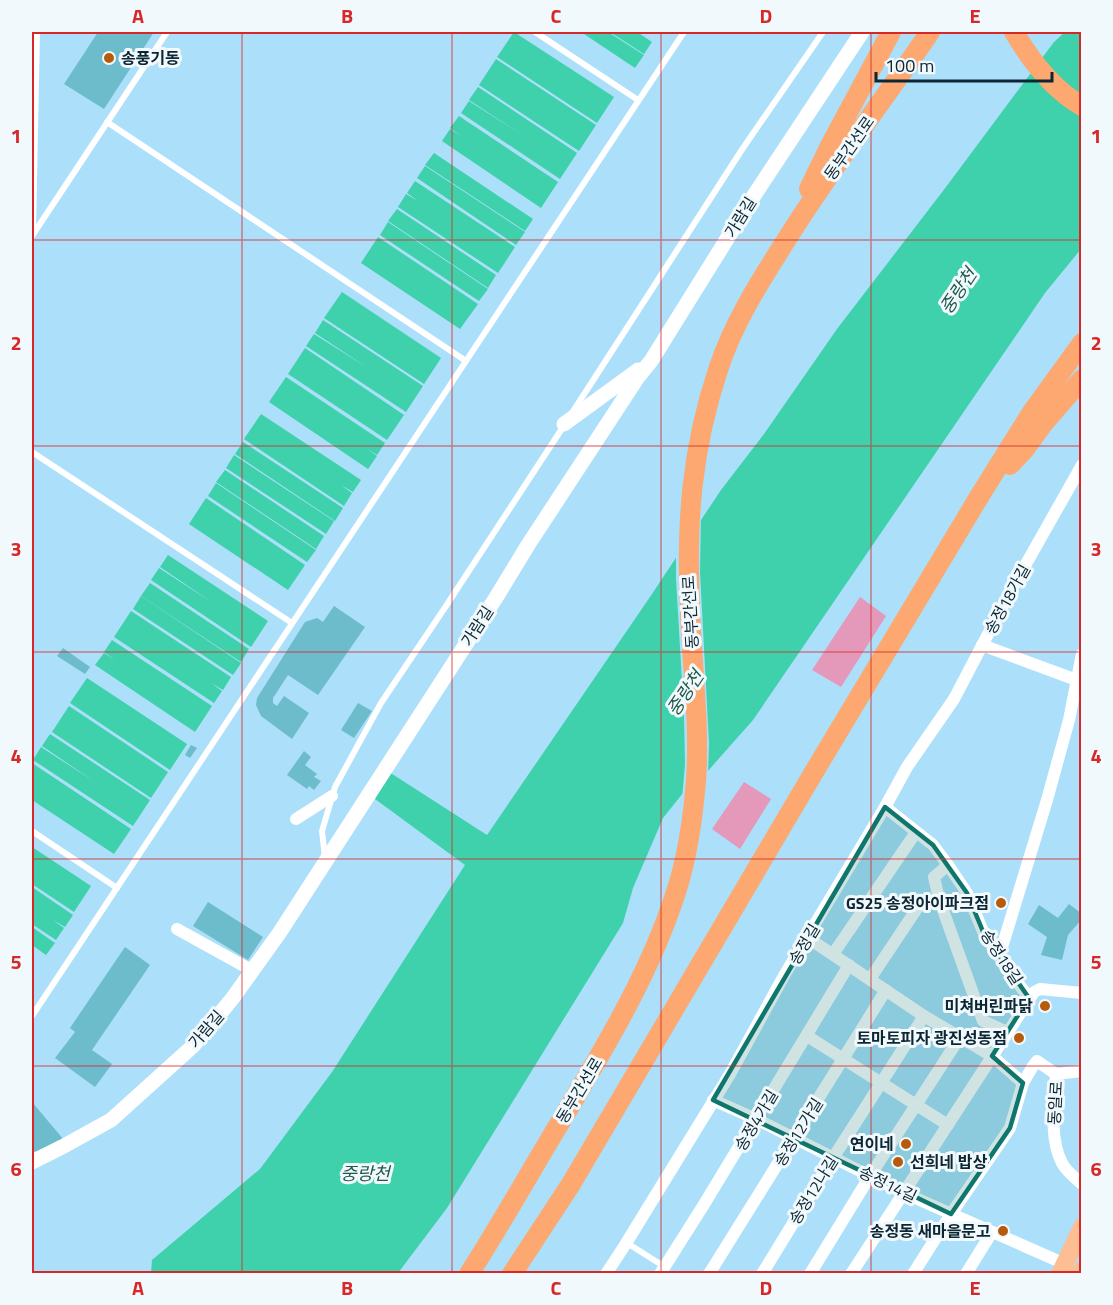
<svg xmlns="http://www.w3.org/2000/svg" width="1113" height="1305" viewBox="0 0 1113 1305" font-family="'Titillium Web','Noto Sans KR',sans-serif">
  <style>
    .green { fill: #e499ba }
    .water { fill: #3ed1ab }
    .pier { fill: #acdffa }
    .building { fill: #6dbccc }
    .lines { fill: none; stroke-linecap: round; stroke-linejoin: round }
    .service { stroke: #fff; stroke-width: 6 }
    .minor { stroke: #fff; stroke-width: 12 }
    .tertiary { stroke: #fff; stroke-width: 15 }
    .primary { stroke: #fdbe94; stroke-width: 18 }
    .trunk { stroke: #fca870; stroke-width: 20 }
    .marked { fill: #0f766e; fill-opacity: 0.2; stroke: #0f766e; stroke-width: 4.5; stroke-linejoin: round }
    .grid { fill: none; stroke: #d62828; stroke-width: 1.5; stroke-opacity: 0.55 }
    .poi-dot { fill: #b85a0b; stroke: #f2f9fc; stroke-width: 2 }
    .labels { text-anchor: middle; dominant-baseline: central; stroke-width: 6; stroke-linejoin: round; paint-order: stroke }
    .poi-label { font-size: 16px; font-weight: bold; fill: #0c2733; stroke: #f2f9fc; text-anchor: end }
    .street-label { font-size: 16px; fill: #0c2733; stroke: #f2f9fc }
    .water-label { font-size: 18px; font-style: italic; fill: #205949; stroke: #f2f9fc }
    .neatline { fill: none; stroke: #d62828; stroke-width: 2 }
    .grid-label { font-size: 20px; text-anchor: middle; font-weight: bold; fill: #d62828 }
  </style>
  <rect width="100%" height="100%" fill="#acdffa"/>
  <g class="green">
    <polygon points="860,597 886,616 841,687 812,670"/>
    <polygon points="744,782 771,799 740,849 712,829"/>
  </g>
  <g class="water">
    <polygon points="514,32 614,97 597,123 497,57"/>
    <polygon points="581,32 608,32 644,55 635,68"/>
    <polygon points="610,32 637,32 652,42 644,54"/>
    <polygon points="1065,32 1081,32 1081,249 1045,293 753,720 707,772 683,793 663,818 633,888 623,923 447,1208 398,1273 151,1274 152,1260 260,1169 332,1072 465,865 375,799 389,772 487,835 650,597 721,490 764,434 837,329 946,187 1054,42"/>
    <polygon points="496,59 596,125 579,151 479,85"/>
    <polygon points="478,87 577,153 560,179 461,113 469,101 522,135 469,100"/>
    <polygon points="459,116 558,182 541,208 442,141 450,129 461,136 450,128"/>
    <polygon points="434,153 533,219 525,231 425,165"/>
    <polygon points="425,166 525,232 516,245 417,178"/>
    <polygon points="415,181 515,247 498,273 398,207 406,194 418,201 407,193"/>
    <polygon points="397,209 496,275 488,288 388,221"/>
    <polygon points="388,222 488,289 479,301 380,235"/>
    <polygon points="378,237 478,304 460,329 361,263"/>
    <polygon points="342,292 441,358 424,384 324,318"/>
    <polygon points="323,320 423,386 406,412 306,346 314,334 368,368 315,333"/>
    <polygon points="305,348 404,415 387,440 288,374"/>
    <polygon points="286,377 385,443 377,455 366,448 377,456 368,469 269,402"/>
    <polygon points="261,414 361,480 353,492 341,485 352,493 344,506 244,439"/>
    <polygon points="243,442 343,508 335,521 235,454"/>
    <polygon points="234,455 334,521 326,534 226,468"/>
    <polygon points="225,470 324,536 316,549 216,482"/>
    <polygon points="216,483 316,550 307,562 208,496"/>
    <polygon points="206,498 305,565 288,590 189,524"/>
    <polygon points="168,555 268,621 251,647 151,580 159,568 213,603 160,567"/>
    <polygon points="150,583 249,649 241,662 141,596"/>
    <polygon points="141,596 241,663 233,675 133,609"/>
    <polygon points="131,611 231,677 223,690 211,683 222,691 214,703 114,637"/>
    <polygon points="112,640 212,706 195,732 95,665 104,653 115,660 104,652"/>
    <polygon points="87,678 187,744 170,770 70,703"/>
    <polygon points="69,706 168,772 151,798 52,732"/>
    <polygon points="50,734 150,800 133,826 33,760 41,747 95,782 42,746"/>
    <polygon points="32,763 131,829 114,854 32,800"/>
    <polygon points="32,847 91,886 74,912 32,884"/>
    <polygon points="32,887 73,915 65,927 53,920 64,928 56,940 32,924"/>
    <polygon points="32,927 55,943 46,955 32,945"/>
  </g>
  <polygon class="pier" points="701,515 700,572 709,743 708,775 682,799 685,764 684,716 676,579 676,553"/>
  <g class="building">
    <polygon points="98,32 154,32 104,109 64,84"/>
    <polygon points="334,606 365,627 318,695 288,675 273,698 273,703 277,706 284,696 309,713 292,739 261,716 256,705 257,698 305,622 317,618 323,622"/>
    <polygon points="63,648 90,667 85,674 57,656"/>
    <polygon points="358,703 372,711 354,738 341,730"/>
    <polygon points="191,745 197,748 190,758 185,755"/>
    <polygon points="304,751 311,757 305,765 317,774 314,777 321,781 314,790 309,786 307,789 287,775"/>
    <polygon points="208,902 263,937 248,960 193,926"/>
    <polygon points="1069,904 1082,914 1082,919 1068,935 1062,960 1041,955 1047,937 1028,924 1039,905 1058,918"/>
    <polygon points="125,947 150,965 92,1050 112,1064 95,1087 55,1058 75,1032 70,1028"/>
    <polygon points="32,1102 64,1140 35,1152 32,1148"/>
  </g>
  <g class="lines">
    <g class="service">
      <polyline points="535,32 638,100"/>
      <polyline points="107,122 466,361"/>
      <polyline points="33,232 37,32"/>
      <polyline points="32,236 167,32"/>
      <polyline points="572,413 743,148 823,32"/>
      <polyline points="32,452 292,623"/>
      <polyline points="32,831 117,888"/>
      <polyline points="325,858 322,831 335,787 381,703 446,606 565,424"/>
      <polyline points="32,1016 684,32"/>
      <polyline points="627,1243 665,1267"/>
    </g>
    <g class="minor">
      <polyline points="982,645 1082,682"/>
      <polyline points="885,807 933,845 948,865 967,893 984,934 999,957 1029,998"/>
      <polyline points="296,819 332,796"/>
      <polyline points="939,899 983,1021 1007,1032"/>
      <polyline points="177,929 253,971"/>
      <polyline points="808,938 924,1016 992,1056 1023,1083"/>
      <polyline points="833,954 916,832"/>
      <polyline points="999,957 1047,800 1069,720 1082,654"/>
      <polyline points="870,979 918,907 939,899 934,877 948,865"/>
      <polyline points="807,1036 948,1125"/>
      <path d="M 1082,1071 L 1056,1074 C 1054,1102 1049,1138 1062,1163 C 1066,1171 1075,1178 1082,1184"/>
      <polyline points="713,1100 756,1119 904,1193 1065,1264"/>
      <polyline points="606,1274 625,1245 730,1074 785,974 885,807 907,767 954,699 1009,594 1082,465"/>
      <polyline points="660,1274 703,1206 849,965"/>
      <polyline points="709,1274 886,990"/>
      <polyline points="762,1274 833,1158 924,1016"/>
      <polyline points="810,1274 870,1176 960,1037"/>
      <polyline points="851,1274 1034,992 1040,989 1082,993"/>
      <polyline points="913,1274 951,1214 1010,1128 1023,1083 1033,1066 1037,1061 1056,1074"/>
      <polyline points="966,1274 992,1232"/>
    </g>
    <g class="tertiary">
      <polyline points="564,424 638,370"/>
      <polyline points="32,1162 62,1147 111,1120 193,1046 232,999 280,932 497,596 528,545 638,377 651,361 755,194 862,32"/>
    </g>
    <g class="primary">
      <polyline points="1060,1274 1082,1227"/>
      <polyline points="1080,1274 1082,1270"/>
    </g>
    <g class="trunk">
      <path d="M 1014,32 C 1031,61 1052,89 1082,106"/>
      <polyline points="809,189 831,144 891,32"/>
      <polyline points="1010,465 1024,450 1043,424 1082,379"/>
      <path d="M 469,1274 C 501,1224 530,1172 561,1121 C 605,1047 651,972 677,889 C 688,854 693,817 696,781 C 700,725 692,667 690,610 C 686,523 691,450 719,367 C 735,319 763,277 790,234 C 834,165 884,99 930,32"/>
      <polyline points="512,1274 571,1184 814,772 979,497 1032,412 1082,343"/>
    </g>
  </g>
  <path class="marked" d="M 885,807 L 933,845 L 967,893 L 984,934 L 1029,998 L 992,1056 L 1023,1083 L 1010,1128 L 951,1214 L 713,1100 Z"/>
  <path class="grid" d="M 242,32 L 242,1274M 452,32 L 452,1274M 661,32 L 661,1274M 871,32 L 871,1274M 32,240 L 1082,240M 32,446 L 1082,446M 32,652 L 1082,652M 32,859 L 1082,859M 32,1066 L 1082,1066"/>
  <g class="poi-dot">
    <circle cx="109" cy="58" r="6"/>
    <circle cx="1001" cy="903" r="6"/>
    <circle cx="1045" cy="1006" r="6"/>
    <circle cx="1019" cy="1038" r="6"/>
    <circle cx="906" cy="1144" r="6"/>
    <circle cx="898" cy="1162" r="6"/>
    <circle cx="1003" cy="1231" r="6"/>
  </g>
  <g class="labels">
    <g class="poi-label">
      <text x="121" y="58" text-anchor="start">송풍기동</text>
      <text x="989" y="903">GS25 송정아이파크점</text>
      <text x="1033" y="1006">미쳐버린파닭</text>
      <text x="1007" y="1038">토마토피자 광진성동점</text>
      <text x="894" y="1144">연이네</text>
      <text x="910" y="1162" text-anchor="start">선희네 밥상</text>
      <text x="991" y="1231">송정동 새마을문고</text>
    </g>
    <g class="street-label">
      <text transform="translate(849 148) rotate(-55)">동부간선로</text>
      <text transform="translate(740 217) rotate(-58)">가람길</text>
      <text transform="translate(1007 599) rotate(-61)">송정18가길</text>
      <text transform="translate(690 612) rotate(-93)">동부간선로</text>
      <text transform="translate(477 626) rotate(-57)">가람길</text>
      <text transform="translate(804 944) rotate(-59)">송정길</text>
      <text transform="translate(1002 957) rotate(57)">송정18길</text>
      <text transform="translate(206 1029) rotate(-49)">가람길</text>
      <text transform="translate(579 1090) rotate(-59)">동부간선로</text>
      <text transform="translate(1055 1103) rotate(-87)">동일로</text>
      <text transform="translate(756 1120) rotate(-59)">송정4가길</text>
      <text transform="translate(798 1132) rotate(-58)">송정12가길</text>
      <text transform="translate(888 1184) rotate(26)">송정14길</text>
      <text transform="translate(813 1190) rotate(-58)">송정12나길</text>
    </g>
    <g class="water-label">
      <text transform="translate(958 291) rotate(-56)">중랑천</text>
      <text transform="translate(685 693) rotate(-56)">중랑천</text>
      <text x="365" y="1173">중랑천</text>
    </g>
  </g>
  <rect width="1113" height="1305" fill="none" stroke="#f2f9fc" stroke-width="66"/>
  <path d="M876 72v9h176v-9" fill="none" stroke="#0c2733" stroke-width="3"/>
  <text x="885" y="72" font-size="18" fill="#0c2733" stroke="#f2f9fc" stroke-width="4.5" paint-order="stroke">100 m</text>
  <rect x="33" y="33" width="1047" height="1239" class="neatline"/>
  <g class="grid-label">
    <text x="138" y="23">A</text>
    <text x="347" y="23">B</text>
    <text x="556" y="23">C</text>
    <text x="766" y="23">D</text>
    <text x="975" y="23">E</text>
    <text x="16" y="143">1</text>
    <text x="1096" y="143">1</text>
    <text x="16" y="350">2</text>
    <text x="1096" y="350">2</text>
    <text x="16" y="556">3</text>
    <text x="1096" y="556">3</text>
    <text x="16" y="763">4</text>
    <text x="1096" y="763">4</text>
    <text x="16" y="969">5</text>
    <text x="1096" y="969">5</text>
    <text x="16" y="1176">6</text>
    <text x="1096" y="1176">6</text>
    <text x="138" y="1295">A</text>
    <text x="347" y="1295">B</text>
    <text x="556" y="1295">C</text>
    <text x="766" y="1295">D</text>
    <text x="975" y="1295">E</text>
  </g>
</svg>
